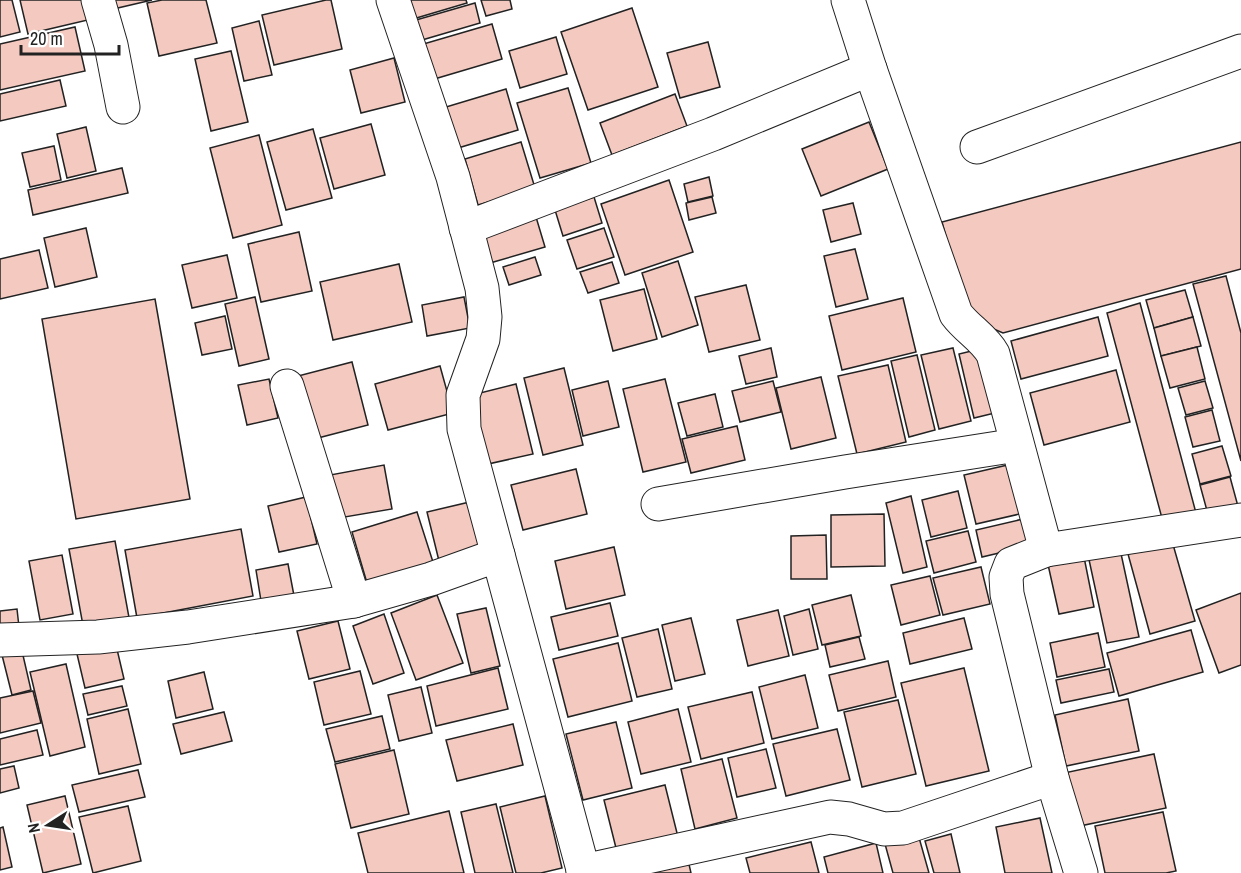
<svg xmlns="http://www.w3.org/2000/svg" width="1241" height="873" viewBox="0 0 1241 873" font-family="'Archivo Narrow',sans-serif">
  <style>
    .building { fill: #f3c9c0; stroke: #222; stroke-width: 1.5 }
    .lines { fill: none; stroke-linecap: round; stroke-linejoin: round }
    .minor-casing { stroke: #222; stroke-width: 35 }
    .minor { stroke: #fff; stroke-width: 33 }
  </style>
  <rect width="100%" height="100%" fill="#fff"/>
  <g class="building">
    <polygon points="0,0 12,0 20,32 0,37"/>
    <polygon points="20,0 88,0 92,19 28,34"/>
    <polygon points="107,0 152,0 109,10"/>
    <polygon points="162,0 206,0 217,43 159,56 147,3"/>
    <polygon points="326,0 331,0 342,49 274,65 262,15"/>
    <polygon points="407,0 466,0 467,3 413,19"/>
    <polygon points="481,0 510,0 512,9 486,16"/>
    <polygon points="475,3 480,23 422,40 416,20"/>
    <polygon points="632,8 658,87 588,110 561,32"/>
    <polygon points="259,21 272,75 244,81 232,28"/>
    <polygon points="492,24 502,59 431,80 420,45"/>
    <polygon points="75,27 85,71 0,90 0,44"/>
    <polygon points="556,37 567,74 520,88 509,51"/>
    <polygon points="708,42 720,87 680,98 667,53"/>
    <polygon points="231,51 248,122 211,131 195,59"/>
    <polygon points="394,58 405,102 361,113 350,70"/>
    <polygon points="60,80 66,106 0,121 0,94"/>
    <polygon points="568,88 591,163 540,178 517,103"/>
    <polygon points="506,89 518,130 458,148 446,107"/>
    <polygon points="675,94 687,126 612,155 600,123"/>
    <polygon points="869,122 888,169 821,196 802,149"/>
    <polygon points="371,124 385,175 334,189 320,138"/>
    <polygon points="86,127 96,171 67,178 57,134"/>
    <polygon points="313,129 332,198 286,210 267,142"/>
    <polygon points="259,135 282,225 233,238 210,148"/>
    <polygon points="521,142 535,188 478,205 465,159"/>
    <polygon points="1241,142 1241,269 1003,333 968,318 942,222"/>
    <polygon points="54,146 61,180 30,187 22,153"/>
    <polygon points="122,168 128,193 33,215 28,190"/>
    <polygon points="709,177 713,196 688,202 684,184"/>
    <polygon points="669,180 693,252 625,275 601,204"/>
    <polygon points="594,197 602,223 563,236 555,210"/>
    <polygon points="712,197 716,213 689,220 686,203"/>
    <polygon points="853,203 861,234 831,242 823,210"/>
    <polygon points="536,217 545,247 490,263 480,233"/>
    <polygon points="86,228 97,277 55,287 44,238"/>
    <polygon points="604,228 614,257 577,269 567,240"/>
    <polygon points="299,232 312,291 261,302 248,244"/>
    <polygon points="855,249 868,299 836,307 824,256"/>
    <polygon points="39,250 48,288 0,299 0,259"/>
    <polygon points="227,255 237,298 192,308 182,265"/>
    <polygon points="535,257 541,275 509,285 503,267"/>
    <polygon points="678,261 698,325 662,337 642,273"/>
    <polygon points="612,262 619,283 588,293 580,272"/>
    <polygon points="399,264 412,322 333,340 320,282"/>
    <polygon points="1226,276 1241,333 1241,461 1193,284"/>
    <polygon points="746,285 760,340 709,352 695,297"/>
    <polygon points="644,289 657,339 613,351 600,300"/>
    <polygon points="1185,290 1193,317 1154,328 1146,300"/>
    <polygon points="255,297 269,359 239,366 225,304"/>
    <polygon points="464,297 470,328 427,336 422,305"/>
    <polygon points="903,298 916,352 842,370 829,316"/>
    <polygon points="155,299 190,499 76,519 42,319"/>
    <polygon points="1140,303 1196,513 1163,522 1107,313"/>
    <polygon points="225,316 232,349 202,355 195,323"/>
    <polygon points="1098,317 1108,356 1021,379 1011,341"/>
    <polygon points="1193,317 1201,346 1161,356 1154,328"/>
    <polygon points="1197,347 1205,379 1170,388 1161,356"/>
    <polygon points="771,348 777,377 746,384 739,356"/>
    <polygon points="953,348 971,421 939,429 921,355"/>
    <polygon points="984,348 999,412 974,418 959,354"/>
    <polygon points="917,355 935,430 909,437 891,361"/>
    <polygon points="352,362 368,425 314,439 298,376"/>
    <polygon points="888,365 906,442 857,454 838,376"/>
    <polygon points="440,366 453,413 388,430 375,384"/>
    <polygon points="564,368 583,445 543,455 524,378"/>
    <polygon points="1116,370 1130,422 1044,445 1030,393"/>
    <polygon points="821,377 836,438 791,449 776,388"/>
    <polygon points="269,379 278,418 247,425 238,385"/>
    <polygon points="665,379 686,462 643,472 623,389"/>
    <polygon points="608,381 619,427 583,436 572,390"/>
    <polygon points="773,381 781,412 740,422 732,391"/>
    <polygon points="1205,381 1213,408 1186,415 1178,388"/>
    <polygon points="516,384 533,454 488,464 472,395"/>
    <polygon points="715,394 723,427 687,436 678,403"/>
    <polygon points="1212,410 1220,441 1193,447 1185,417"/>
    <polygon points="737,426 745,460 691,473 682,439"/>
    <polygon points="1222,446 1231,476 1200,484 1192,454"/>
    <polygon points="1012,464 1024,513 976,524 964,475"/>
    <polygon points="384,465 392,509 339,518 330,475"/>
    <polygon points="576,469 587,514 523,530 511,485"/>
    <polygon points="1230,477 1239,510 1209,518 1200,485"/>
    <polygon points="958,491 967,528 931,537 922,500"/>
    <polygon points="911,496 927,567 903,573 886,503"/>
    <polygon points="306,497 317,544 279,552 268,506"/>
    <polygon points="474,501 487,554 440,565 427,512"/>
    <polygon points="417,512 433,562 367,583 352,532"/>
    <polygon points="884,514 885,566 831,567 831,515"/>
    <polygon points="1023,519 1029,546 982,557 976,530"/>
    <polygon points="241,529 253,596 137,618 125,550"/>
    <polygon points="968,531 976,562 934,573 926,541"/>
    <polygon points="826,535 827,579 791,579 791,536"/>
    <polygon points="115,541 130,623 84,631 69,549"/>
    <polygon points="1172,541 1195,621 1150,634 1128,554"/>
    <polygon points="614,547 625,595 566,609 555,561"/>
    <polygon points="1120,549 1139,637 1107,643 1088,555"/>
    <polygon points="1083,552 1094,607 1059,614 1047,560"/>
    <polygon points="62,555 73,614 40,620 29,561"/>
    <polygon points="288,564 295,601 262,607 256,570"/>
    <polygon points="981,567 990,604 943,615 933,578"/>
    <polygon points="930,576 940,615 901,625 891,585"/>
    <polygon points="1241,593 1241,665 1219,673 1196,610"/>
    <polygon points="437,595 463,663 416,680 391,613"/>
    <polygon points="851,595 861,636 822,645 812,605"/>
    <polygon points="610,603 618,636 559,650 551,617"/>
    <polygon points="486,608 500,666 471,673 457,614"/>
    <polygon points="17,609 20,636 0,638 0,611"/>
    <polygon points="809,609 818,649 793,655 784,616"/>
    <polygon points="778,610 789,656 748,666 737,620"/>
    <polygon points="384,614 404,673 373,684 353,626"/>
    <polygon points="691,618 705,674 675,681 662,625"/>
    <polygon points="964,618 972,649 910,664 903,633"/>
    <polygon points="338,621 350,669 309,679 297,631"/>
    <polygon points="658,629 672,689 637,697 622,638"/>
    <polygon points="1191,630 1203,672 1119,696 1107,653"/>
    <polygon points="1098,633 1105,667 1057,677 1050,643"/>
    <polygon points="859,637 865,659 830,667 825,645"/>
    <polygon points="618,643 632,701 568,717 553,659"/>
    <polygon points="116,645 124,679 85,688 77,654"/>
    <polygon points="22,651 31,690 12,695 2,655"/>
    <polygon points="888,661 896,697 838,711 829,675"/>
    <polygon points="66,664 85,747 50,756 30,672"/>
    <polygon points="498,668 508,709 436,726 427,686"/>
    <polygon points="964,668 989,771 926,786 901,683"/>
    <polygon points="1109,669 1114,692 1061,703 1056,680"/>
    <polygon points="360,671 371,714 324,725 314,682"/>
    <polygon points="204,672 213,709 176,718 168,681"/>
    <polygon points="805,675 818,728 772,739 759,687"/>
    <polygon points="122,686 127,706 88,715 83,694"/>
    <polygon points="421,687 432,733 399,741 388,695"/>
    <polygon points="33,691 41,723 0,733 0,698"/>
    <polygon points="752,692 764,743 701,759 688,707"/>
    <polygon points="1128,699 1139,751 1066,766 1055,715"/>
    <polygon points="898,700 916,774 862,787 844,712"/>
    <polygon points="128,709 141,764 99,774 87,719"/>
    <polygon points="678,709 691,762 641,774 628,722"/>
    <polygon points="224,712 232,741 181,754 173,724"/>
    <polygon points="382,716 390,749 335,762 326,729"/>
    <polygon points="616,722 632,788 583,800 566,734"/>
    <polygon points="513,724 523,765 457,781 446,740"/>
    <polygon points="837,729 850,780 786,796 773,744"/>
    <polygon points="37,730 43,755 0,765 0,739"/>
    <polygon points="766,749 776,788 737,797 728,758"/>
    <polygon points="394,750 409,814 351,828 335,764"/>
    <polygon points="1154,754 1166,808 1075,827 1064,773"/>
    <polygon points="722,759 737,818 695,829 681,769"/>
    <polygon points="14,766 19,788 0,793 0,769"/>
    <polygon points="138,770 145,797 79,812 72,785"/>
    <polygon points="665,785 679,841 618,856 604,800"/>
    <polygon points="65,796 81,864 43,873 27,805"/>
    <polygon points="545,796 562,868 541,873 516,873 500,807"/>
    <polygon points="496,804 513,873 475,873 461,812"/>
    <polygon points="128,806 141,861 93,873 79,817"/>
    <polygon points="449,811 464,873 368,873 358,833"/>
    <polygon points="1163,812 1176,871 1166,873 1105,873 1095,826"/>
    <polygon points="1040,818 1052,873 1005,873 996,827"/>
    <polygon points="3,827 12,867 0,870 0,828"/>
    <polygon points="918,834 929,873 893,873 885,844"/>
    <polygon points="951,834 960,873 934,873 925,841"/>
    <polygon points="811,842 819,873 750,873 746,858"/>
    <polygon points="876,843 883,873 828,873 824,857"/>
    <polygon points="688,860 691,873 640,873"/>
  </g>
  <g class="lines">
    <defs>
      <g id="minor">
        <polyline points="98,0 111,45 123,107"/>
        <polyline points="393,0 453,177 482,288 485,317 483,339 463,395 464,429 498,555"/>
        <path d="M 848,0 L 870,69 L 956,314 C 967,329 984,338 993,354 L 1046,550 L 1241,520"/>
        <polyline points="977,147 1241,51"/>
        <polyline points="466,228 713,134 870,69"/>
        <polyline points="287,386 354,601"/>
        <polyline points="658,504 845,472 1017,445"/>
        <polyline points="1046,550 1011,564 1006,577 1007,594 1052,778 1081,873"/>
        <polyline points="0,640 98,637 188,627 354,601 431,579 498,555 584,873"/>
        <polyline points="583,871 830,817 849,819 884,829 903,828 1052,778"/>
      </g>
    </defs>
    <use href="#minor" class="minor-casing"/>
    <use href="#minor" class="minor"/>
  </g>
  <g transform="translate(48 825) rotate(258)" stroke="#ffffff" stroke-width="4.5" paint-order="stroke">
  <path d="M0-4.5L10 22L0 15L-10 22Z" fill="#222222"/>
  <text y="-9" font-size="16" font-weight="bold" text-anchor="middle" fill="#222222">N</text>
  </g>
  <path d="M21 45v9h98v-9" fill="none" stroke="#222222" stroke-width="3"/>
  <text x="30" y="45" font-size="18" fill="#222222" stroke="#ffffff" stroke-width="4.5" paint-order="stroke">20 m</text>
</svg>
